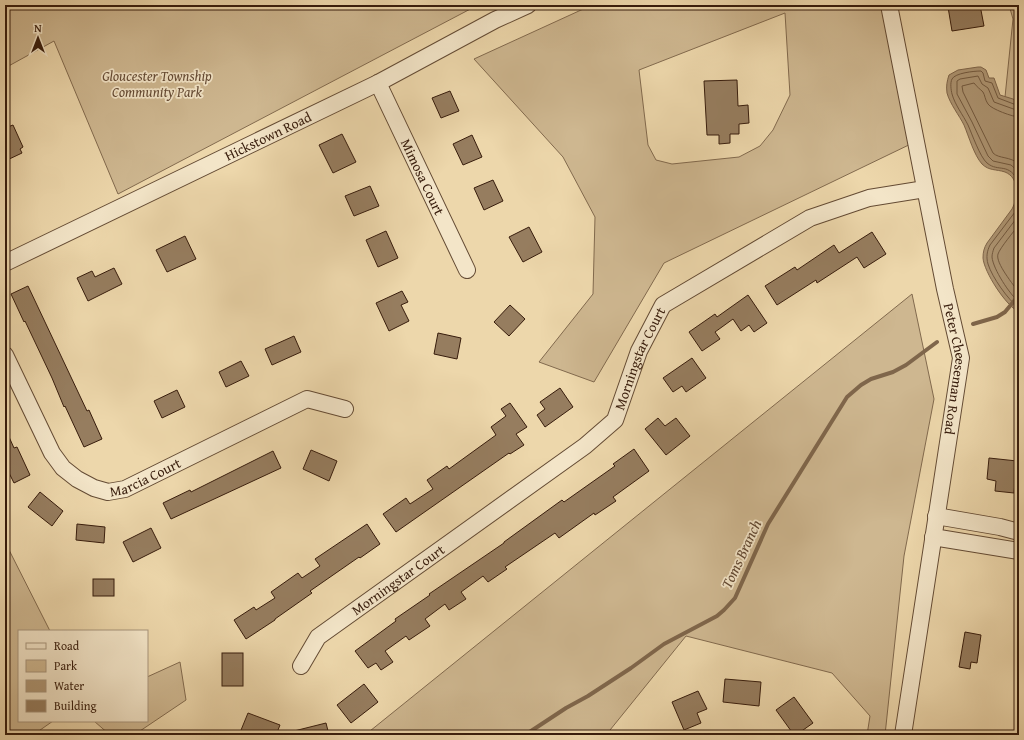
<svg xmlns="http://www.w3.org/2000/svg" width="1024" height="740" viewBox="0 0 1024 740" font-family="'Gentium Book Plus',serif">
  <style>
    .green { fill: #ceb790; stroke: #826a4e; fill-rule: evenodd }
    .water { fill: #af9775; stroke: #7f664b }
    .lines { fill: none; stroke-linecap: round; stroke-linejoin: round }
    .shore { stroke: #735a40; stroke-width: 1 }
    .stream { stroke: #7f664b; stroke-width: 4 }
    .building { fill: #967d5f; stroke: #371c0c }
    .minor-casing { stroke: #644b34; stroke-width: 18 }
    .minor { stroke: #f3e5c8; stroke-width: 16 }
    .labels { text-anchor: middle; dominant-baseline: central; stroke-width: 3.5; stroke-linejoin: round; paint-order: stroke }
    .park-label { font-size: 14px; font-style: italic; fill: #644a34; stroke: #f3e5c8 }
    .street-label { font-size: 14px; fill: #371c0c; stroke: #f3e5c8 }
    .water-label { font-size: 15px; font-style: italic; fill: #614731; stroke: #f3e5c8 }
  </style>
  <rect width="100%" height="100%" fill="#edd7ab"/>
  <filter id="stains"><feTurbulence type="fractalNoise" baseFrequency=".005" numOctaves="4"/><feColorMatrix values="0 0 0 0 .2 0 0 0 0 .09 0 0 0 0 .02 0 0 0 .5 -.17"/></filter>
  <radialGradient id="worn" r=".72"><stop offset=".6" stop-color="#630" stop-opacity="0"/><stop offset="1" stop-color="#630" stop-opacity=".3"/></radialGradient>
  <g class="green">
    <polygon points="5,5 478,5 118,194 54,41 5,68"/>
    <path d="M 592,5 L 889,5 L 917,141 L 664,263 L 594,382 L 539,362 L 593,294 L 595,217 L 563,157 L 474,59 ZM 785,13 L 790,95 L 773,130 L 760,146 L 739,157 L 672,164 L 656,160 L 648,145 L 639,70 Z"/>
    <polygon points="1009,5 1019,5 1019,107 1005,97 1013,19"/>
    <polygon points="912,294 934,399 904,556 885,735 867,735 870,716 832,673 686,636 606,735 365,735"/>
    <polygon points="5,542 50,631 19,631 19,721 53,721 33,735 5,735"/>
    <polygon points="180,662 186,700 134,735 110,735 94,721 147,721 147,677"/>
  </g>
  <path class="water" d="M 978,67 L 981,67 L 986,70 L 989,78 L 994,78 L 1000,95 L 1013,99 L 1019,103 L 1019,312 C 1006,306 984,272 983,258 C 983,252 984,248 987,243 L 1012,209 C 1018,198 1020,178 1005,172 C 996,169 989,171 982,164 C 974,155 969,137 964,125 C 959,115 950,104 947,93 C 946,86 947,81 949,75 L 958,70 Z"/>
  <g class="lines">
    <g class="shore">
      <path d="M 1019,106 L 998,98 L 992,83 L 985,81 L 983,73 L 981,71 C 974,71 955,73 952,79 C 950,83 951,90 952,94 C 955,105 963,115 968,125 C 972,134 980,157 987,163 C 999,173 1009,161 1019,183"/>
      <polyline points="1019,111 994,102 988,88 982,84 978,76 960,79 957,81 957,94 972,122 988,156 993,161 1011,165 1019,172"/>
      <path d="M 1019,117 C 1013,117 991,109 988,104 C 985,100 985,95 983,92 C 980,89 977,87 974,83 L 962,86 L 963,92 L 993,153 C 999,159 1010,156 1019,164"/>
      <path d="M 1019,204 L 1015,212 L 990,245 C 987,251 986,257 988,264 C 992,277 1008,300 1019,308"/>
      <path d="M 1019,215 L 994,248 C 993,251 992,254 992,257 C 993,269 1010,295 1019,302"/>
      <path d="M 1019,225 C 1014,231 1000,248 998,254 C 995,263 1014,285 1019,293"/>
    </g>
    <g class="stream">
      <polyline points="973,324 997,317 1005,312 1019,295"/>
      <polyline points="525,735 566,708 588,696 631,668 664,644 717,616 724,610 735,598 768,524 847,397 861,385 871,379 893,372 906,365 937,342"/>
    </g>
  </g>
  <g class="building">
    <polygon points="962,5 980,5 984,26 952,31 948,7"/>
    <polygon points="737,80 738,106 748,105 749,123 739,124 739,134 730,134 730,143 719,144 719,135 707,135 704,81"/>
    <polygon points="450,91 459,111 441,118 432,98"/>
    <polygon points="13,125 23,147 20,149 22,153 5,161 5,128"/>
    <polygon points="342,134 356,162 333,173 319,145"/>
    <polygon points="472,135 482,157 463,165 453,144"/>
    <polygon points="493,180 503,201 484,210 474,188"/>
    <polygon points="370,186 379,206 354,216 345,196"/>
    <polygon points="529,227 542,252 523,262 509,237"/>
    <polygon points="386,231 398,258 378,267 366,240"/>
    <polygon points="872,232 886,254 864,268 857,257 817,283 816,280 777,305 765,286 795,267 797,270 834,245 839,253"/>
    <polygon points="185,236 196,259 167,272 156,250"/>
    <polygon points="114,268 122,284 88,301 77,278 92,271 95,277"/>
    <polygon points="28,286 87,411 89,410 102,439 84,447 65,406 64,407 52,378 25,321 24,322 11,294"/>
    <polygon points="402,291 408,302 401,305 409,321 389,331 376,303"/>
    <polygon points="748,295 767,323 754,332 749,325 741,331 733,319 715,332 720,339 702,351 689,332 715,314 717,317"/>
    <polygon points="510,305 525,319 509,336 494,322"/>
    <polygon points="438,333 461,338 457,359 434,354"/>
    <polygon points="294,336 301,352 272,365 265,349"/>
    <polygon points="692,358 706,378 686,392 682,386 673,392 663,378"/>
    <polygon points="241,361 249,376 226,387 219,372"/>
    <polygon points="560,388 573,407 545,427 537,415 545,409 540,402"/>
    <polygon points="177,390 185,407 162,418 154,401"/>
    <polygon points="510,403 527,427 516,434 524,445 510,454 509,453 396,532 383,514 406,498 410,504 433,489 427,480 447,466 449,469 496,435 491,427 506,416 501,409"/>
    <polygon points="658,418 665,426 676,418 690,436 666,455 645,429"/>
    <polygon points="5,428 14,448 17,447 30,475 14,483 5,465"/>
    <polygon points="634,449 649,471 613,497 616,501 595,515 594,513 559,538 555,533 505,567 507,569 488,582 483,576 461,592 466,599 449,610 445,604 425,619 430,626 409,640 406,636 385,651 393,662 381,670 376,663 368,668 355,651 396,621 395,619 430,595 429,594 504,543 504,542 562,500 564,502 615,466 613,464"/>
    <polygon points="311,450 337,461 329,481 303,469"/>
    <polygon points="273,451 281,468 171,519 163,503 190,490 191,492"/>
    <polygon points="989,458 1017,461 1014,493 995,491 996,481 987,479"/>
    <polygon points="40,492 63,511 52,526 28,507"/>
    <polygon points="77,524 105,527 104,543 76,540"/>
    <polygon points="367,524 380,544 360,558 359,557 310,591 312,593 275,619 275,620 246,639 234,620 254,607 256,610 275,598 271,592 298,573 302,578 320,566 315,559"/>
    <polygon points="151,528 161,548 133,562 123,542"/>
    <rect x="93" y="579" width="21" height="17"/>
    <polygon points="965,632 981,635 977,663 971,662 970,669 959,667"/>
    <rect x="222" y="653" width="21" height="33"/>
    <polygon points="725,679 761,682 759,706 723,702"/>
    <polygon points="364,684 378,702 351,723 337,705"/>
    <polygon points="698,691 707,709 697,713 701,723 684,730 672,702"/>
    <polygon points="794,697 813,723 796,735 794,735 776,710"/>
    <polygon points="248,713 280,725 276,735 239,735"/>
    <polygon points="326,723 329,735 295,735 294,731"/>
  </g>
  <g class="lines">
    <defs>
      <g id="minor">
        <path id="s1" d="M 889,5 L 945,289 L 961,358 L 903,735"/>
        <path id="s2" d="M 378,83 L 467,270"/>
        <path id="s3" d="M 5,263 L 378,83 L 495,20 L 528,5"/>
        <path id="s4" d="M 5,355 L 52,453 L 63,468 L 77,479 L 94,488 L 108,492 L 125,489 L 307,399 L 345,409"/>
        <polyline points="936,516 1000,527 1019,532"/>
        <polyline points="933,537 1019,551"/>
        <path id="s5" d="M 301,666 L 318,637 L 585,446 L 615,420 L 639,351 L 663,305 L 810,218 L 869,198 L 925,189"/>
      </g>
    </defs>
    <use href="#minor" class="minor-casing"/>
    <use href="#minor" class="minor"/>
  </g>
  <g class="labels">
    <g class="park-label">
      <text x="157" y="76">Gloucester Township<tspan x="157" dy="16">Community Park</tspan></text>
    </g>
    <g class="street-label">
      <text stroke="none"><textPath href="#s3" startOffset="292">Hickstown Road</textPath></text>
      <text stroke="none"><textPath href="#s2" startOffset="104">Mimosa Court</textPath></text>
      <text stroke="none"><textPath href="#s5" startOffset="468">Morningstar Court</textPath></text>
      <text stroke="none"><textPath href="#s1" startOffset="371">Peter Cheeseman Road</textPath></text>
      <text stroke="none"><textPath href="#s4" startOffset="219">Marcia Court</textPath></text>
      <text stroke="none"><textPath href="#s5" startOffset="132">Morningstar Court</textPath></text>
    </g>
    <g class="water-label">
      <text transform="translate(741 554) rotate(-65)">Toms Branch</text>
    </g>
  </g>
  <rect width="1024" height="740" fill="none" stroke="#edd7ab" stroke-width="20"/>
  <rect x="6" y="6" width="1012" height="728" fill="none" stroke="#371c0c" stroke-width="2"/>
  <rect x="10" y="10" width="1004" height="720" fill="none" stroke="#371c0c"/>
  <rect x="18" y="630" width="130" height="92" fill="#f3e5c8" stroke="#a8957d"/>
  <rect x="26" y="643" width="20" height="6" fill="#f3e5c8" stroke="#a8957d"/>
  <text x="54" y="650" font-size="12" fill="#371c0c">Road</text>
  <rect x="26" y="660" width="20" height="12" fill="#ceb790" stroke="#a8957d"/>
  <text x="54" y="670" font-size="12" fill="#371c0c">Park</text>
  <rect x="26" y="680" width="20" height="12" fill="#af9775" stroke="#a8957d"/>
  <text x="54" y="690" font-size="12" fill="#371c0c">Water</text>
  <rect x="26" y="700" width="20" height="12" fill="#967d5f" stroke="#a8957d"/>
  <text x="54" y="710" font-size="12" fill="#371c0c">Building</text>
  <g transform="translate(38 38)" stroke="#f3e5c8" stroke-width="3" paint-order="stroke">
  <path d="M0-3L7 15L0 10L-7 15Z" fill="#371c0c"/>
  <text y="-6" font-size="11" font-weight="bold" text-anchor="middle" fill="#371c0c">N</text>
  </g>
  <rect width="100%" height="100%" filter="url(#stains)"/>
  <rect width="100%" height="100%" fill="url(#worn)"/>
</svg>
